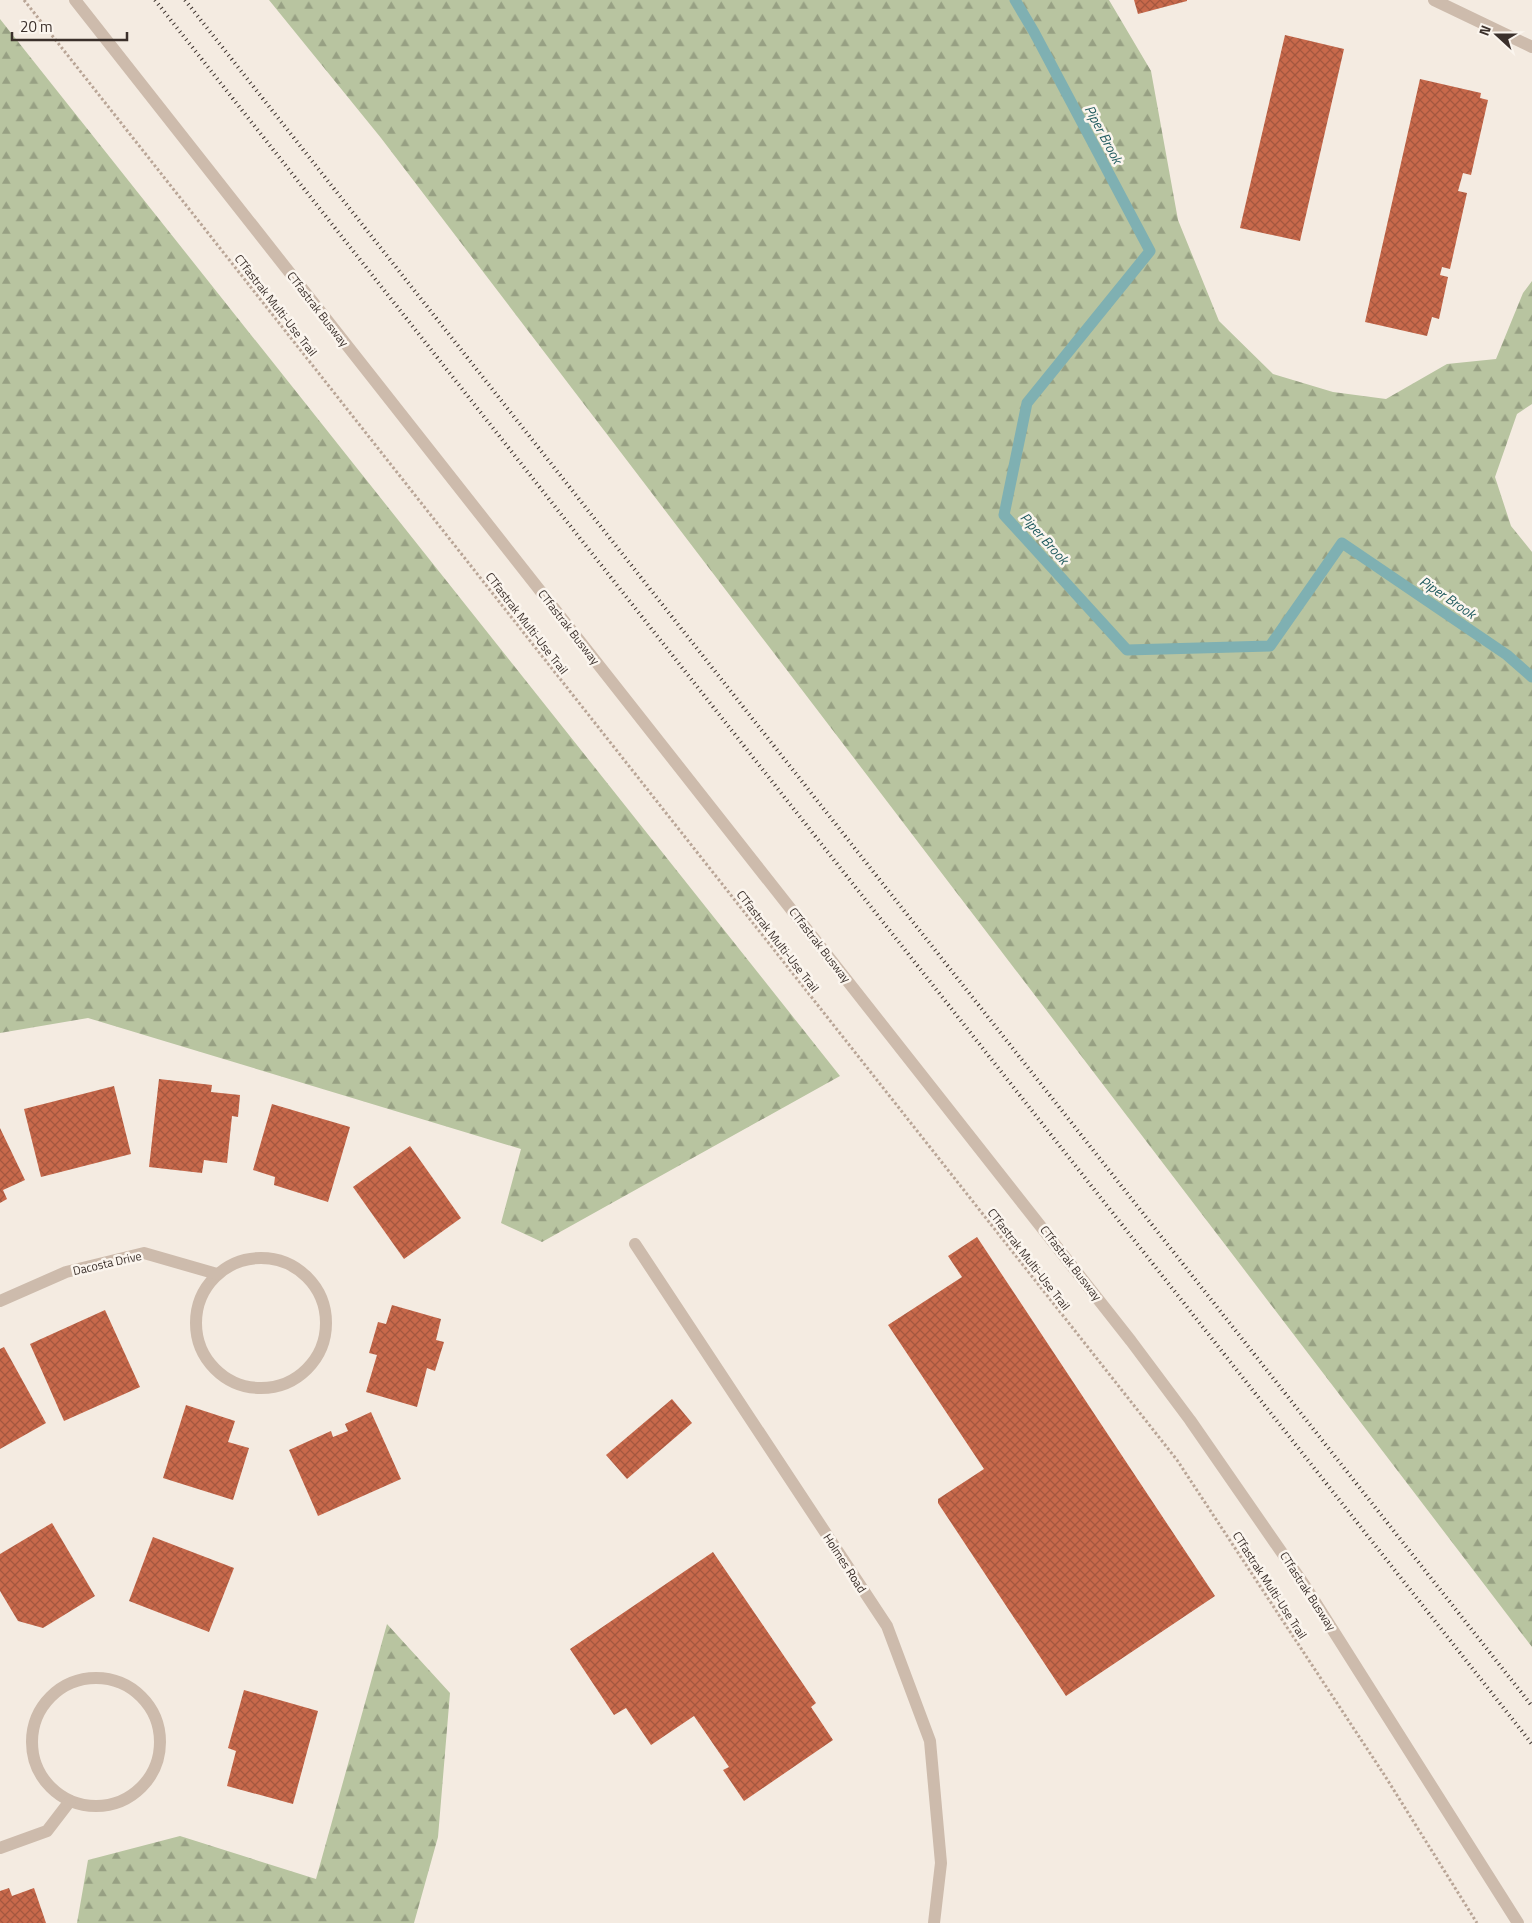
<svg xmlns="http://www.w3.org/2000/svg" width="1532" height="1923" viewBox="0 0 1532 1923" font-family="'Titillium Web',sans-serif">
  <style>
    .forest { fill: url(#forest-firs) }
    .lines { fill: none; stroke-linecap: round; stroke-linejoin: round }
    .stream { stroke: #7fb0b2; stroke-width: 11 }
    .building { fill: url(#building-cross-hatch) }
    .path { stroke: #b9a596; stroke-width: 3; stroke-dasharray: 2.5 2.5; stroke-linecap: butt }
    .lane { stroke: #cdbbac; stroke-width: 12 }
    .street { stroke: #cdbbac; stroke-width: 12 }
    .rail { stroke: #3b302b; stroke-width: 4; stroke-dasharray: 1 4; stroke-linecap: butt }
    .labels { text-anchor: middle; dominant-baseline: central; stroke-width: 5; stroke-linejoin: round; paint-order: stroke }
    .street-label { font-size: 12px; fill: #3b302b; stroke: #fbf5ee }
    .water-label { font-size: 14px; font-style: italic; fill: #1f5a5e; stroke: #fbf5ee }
  </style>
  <defs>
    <pattern id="forest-firs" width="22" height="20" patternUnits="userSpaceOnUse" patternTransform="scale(1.25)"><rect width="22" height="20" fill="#b8c4a0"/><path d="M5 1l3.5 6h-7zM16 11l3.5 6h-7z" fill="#97a083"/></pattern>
    <pattern id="building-cross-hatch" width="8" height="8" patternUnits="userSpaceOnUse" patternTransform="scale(1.25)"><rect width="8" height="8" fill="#c8694b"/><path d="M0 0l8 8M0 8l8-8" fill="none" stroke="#a4573f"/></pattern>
  </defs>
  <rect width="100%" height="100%" fill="#f4ebe1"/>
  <g class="forest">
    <polygon points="269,0 1109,0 1151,71 1178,220 1219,321 1273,374 1333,392 1386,399 1447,364 1496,359 1523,293 1532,281 1532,404 1517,414 1495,477 1511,526 1532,552 1532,1647 381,138"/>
    <polygon points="0,19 840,1076 542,1242 501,1223 521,1149 88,1018 0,1033"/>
    <polygon points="387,1624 450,1693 438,1837 414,1923 77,1923 88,1860 180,1836 316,1879"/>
  </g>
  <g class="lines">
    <polyline class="stream" points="1015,0 1034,32 1150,251 1027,403 1004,515 1127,650 1270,646 1342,543 1507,655 1532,677"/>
  </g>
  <g class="building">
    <polygon points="1134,0 1187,0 1187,1 1138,14"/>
    <polygon points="1285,35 1344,49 1300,241 1240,228"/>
    <polygon points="1420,79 1481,93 1480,98 1488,100 1471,175 1463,173 1458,191 1467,193 1450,269 1442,267 1440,275 1448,277 1439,319 1432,317 1427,336 1365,322"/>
    <polygon points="159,1079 212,1085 211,1092 240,1095 238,1117 232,1116 227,1163 204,1160 202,1173 149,1167"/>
    <polygon points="114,1086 131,1154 41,1177 24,1109"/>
    <polygon points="272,1104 350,1127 328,1202 274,1185 275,1177 253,1170"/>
    <polygon points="0,1128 25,1180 3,1190 7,1199 0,1203"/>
    <polygon points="410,1146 461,1218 404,1259 353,1187"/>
    <polygon points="977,1237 1215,1596 1066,1696 938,1503 938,1499 984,1469 888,1325 962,1277 948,1256"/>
    <polygon points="392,1305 441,1319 436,1340 444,1342 435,1371 427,1368 417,1407 366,1392 377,1355 369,1353 378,1322 386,1324"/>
    <polygon points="105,1310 140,1387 64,1421 30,1344"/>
    <polygon points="4,1347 46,1423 0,1449 0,1349"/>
    <polygon points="672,1399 692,1423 627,1479 606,1455"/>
    <polygon points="186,1405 235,1421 228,1442 249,1448 233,1500 163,1478"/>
    <polygon points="371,1412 401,1479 318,1516 289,1450 331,1431 333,1437 348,1431 345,1424"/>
    <polygon points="52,1523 95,1596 43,1628 18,1621 0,1591 0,1554"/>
    <polygon points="153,1537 234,1568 209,1632 129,1601"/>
    <polygon points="713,1552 816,1703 811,1707 833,1740 744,1801 723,1770 729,1767 694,1716 651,1745 626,1708 614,1715 570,1649"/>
    <polygon points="244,1690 318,1711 293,1804 227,1786 236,1751 228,1748"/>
    <polygon points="9,1888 12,1896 34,1888 46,1923 0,1923 0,1891"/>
  </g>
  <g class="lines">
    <polyline class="path" points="24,0 1177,1460 1385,1776 1477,1923"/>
    <polyline class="lane" points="75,0 1131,1341 1190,1420 1305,1586 1518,1923"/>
    <g class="street">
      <polyline points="1434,0 1532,47"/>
      <polyline points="635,1244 887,1626 930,1741 941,1863 934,1923"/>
      <circle cx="261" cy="1323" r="65"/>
      <polyline points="0,1301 66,1272 144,1253 217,1274"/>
      <circle cx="96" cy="1742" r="64"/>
      <polyline points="0,1848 47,1831 70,1801"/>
    </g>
    <g class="rail">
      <polyline points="155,0 1532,1744"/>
      <polyline points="185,0 1532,1706"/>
    </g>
  </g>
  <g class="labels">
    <g class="street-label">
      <text transform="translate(276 305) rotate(52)">CTfastrak Multi-Use Trail</text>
      <text transform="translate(318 309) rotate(52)">CTfastrak Busway</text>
      <text transform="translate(527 623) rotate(52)">CTfastrak Multi-Use Trail</text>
      <text transform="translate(569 627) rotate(52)">CTfastrak Busway</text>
      <text transform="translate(778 941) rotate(52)">CTfastrak Multi-Use Trail</text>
      <text transform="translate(820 945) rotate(52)">CTfastrak Busway</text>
      <text transform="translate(1029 1259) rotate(52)">CTfastrak Multi-Use Trail</text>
      <text transform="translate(107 1263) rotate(-13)">Dacosta Drive</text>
      <text transform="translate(1071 1263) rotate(52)">CTfastrak Busway</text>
      <text transform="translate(845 1563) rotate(57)">Holmes Road</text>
      <text transform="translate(1270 1585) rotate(57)">CTfastrak Multi-Use Trail</text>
      <text transform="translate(1308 1591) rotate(57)">CTfastrak Busway</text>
    </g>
    <g class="water-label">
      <text transform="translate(1104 134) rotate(62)">Piper Brook</text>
      <text transform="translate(1045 538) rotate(48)">Piper Brook</text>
      <text transform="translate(1448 597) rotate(34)">Piper Brook</text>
    </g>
  </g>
  <g transform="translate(1497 35) rotate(291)" stroke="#fbf5ee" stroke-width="4" paint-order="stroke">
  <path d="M0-4L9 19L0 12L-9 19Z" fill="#3b302b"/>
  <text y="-8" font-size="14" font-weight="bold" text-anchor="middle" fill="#3b302b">N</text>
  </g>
  <path d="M12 32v8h115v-8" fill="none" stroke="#3b302b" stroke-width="2.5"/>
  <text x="20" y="32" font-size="15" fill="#3b302b" stroke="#fbf5ee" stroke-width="4" paint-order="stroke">20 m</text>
</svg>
